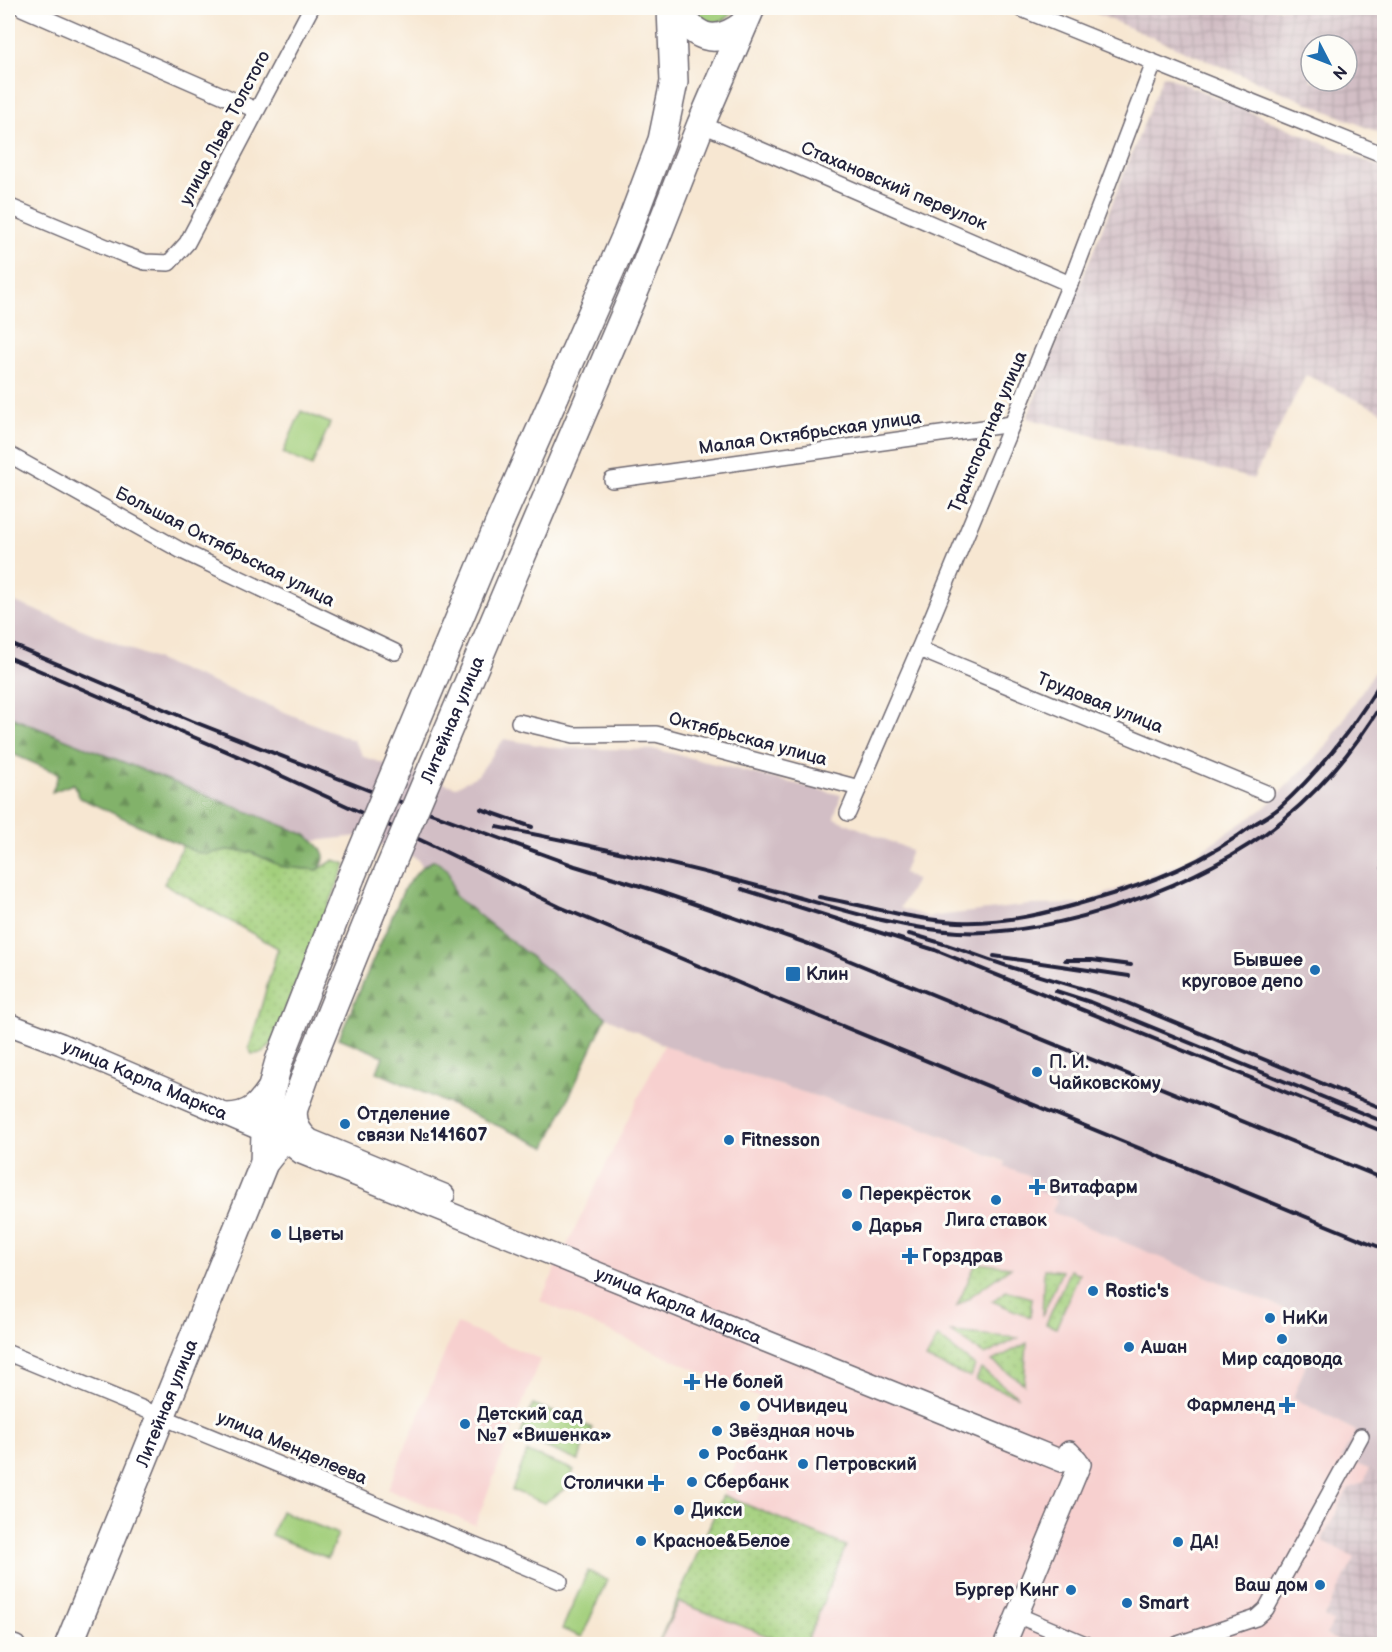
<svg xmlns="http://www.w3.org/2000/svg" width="1392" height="1652" viewBox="0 0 1392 1652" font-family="'Balsamiq Sans',sans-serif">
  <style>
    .built { fill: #f7d0cf }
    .industrial { fill: url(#industrial-grid); fill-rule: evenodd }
    .railway { fill: #d2bec5 }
    .grass { fill: url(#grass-dots); stroke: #62785b; stroke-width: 1.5 }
    .forest { fill: url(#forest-firs); stroke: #526a53; stroke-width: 1.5 }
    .park { fill: #a3cf7b; stroke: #62785b; stroke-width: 1.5 }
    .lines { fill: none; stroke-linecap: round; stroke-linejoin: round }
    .street-casing { stroke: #6d6770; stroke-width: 18 }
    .secondary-casing { stroke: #6d6770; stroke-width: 24 }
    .highway-casing { stroke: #6d6770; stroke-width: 30 }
    .street { stroke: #fff; stroke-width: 15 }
    .secondary { stroke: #fff; stroke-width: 21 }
    .highway { stroke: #fff; stroke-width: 27 }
    .rail { stroke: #22223b; stroke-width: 4 }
    .highway-bridge-casing { stroke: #6d6770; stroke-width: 30; stroke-linecap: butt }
    .highway-bridge { stroke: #fff; stroke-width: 27 }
    .poi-dot { fill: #1f6fb2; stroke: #fdfcf7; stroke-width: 2 }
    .labels { text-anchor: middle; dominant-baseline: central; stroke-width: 6; stroke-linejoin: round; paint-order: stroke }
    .street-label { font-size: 18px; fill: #22223b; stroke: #fdfcf7 }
    .poi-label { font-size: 18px; font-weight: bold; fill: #22223b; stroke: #fdfcf7; text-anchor: start }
  </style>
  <defs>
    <pattern id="industrial-grid" width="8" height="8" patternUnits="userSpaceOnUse" patternTransform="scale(1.5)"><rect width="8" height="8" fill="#d2bec5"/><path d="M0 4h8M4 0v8" fill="none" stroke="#b4a3aa"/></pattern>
    <pattern id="grass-dots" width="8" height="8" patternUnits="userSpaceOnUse" patternTransform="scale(1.5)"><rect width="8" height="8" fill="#a3cf7b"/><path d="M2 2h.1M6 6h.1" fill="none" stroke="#8cb16b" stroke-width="1.8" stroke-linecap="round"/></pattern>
    <pattern id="forest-firs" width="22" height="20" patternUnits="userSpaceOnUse" patternTransform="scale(1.5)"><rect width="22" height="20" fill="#82b26b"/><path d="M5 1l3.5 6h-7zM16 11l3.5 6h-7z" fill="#6a9059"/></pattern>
  </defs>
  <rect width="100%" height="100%" fill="#fdfcf7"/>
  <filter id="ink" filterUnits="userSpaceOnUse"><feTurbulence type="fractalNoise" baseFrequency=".0167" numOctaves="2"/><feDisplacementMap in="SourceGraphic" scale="12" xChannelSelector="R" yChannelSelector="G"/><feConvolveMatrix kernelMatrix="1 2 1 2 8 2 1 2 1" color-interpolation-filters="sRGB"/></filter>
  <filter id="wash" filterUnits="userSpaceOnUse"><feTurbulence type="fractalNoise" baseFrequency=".008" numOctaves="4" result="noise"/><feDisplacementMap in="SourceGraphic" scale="24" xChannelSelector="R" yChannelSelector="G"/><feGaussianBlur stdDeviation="1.35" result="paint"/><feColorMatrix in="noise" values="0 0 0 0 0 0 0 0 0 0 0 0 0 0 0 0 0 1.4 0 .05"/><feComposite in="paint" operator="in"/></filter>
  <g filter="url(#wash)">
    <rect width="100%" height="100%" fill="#f7e7d2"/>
    <g class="built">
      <polygon points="664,1045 717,1066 914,1126 1006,1163 1005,1167 1042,1181 1044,1194 1057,1200 1053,1212 1296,1314 1279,1353 1306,1364 1293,1398 1356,1431 1341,1458 1369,1469 1364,1482 1322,1539 1356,1557 1324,1617 1334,1622 1327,1636 1344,1644 806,1644 817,1618 736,1501 723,1495 762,1399 540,1301"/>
      <polygon points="457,1324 540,1359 475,1525 388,1489"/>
      <polygon points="678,1602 789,1644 660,1644"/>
    </g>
    <g class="industrial">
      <path d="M 1083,8 L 1384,8 L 1384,135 ZM 1311,45 L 1347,45 L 1347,81 L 1311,81 Z"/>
      <polygon points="1163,75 1384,169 1384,413 1306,375 1253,479 1027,418"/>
      <polygon points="1369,1469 1384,1475 1384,1644 1344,1644 1326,1635 1333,1622 1324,1617 1355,1558 1322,1540 1348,1489 1364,1482"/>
    </g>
    <polygon class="railway" points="8,599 353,740 364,757 456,787 478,775 504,739 556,748 658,750 841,795 834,818 911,850 903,873 916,880 900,908 928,917 1030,905 1081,904 1182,863 1263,809 1326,747 1376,669 1384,650 1384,1475 1341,1458 1356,1431 1293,1398 1306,1364 1279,1353 1296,1314 1052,1212 1057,1200 1038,1191 1042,1181 1004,1167 1006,1162 914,1126 717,1066 664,1045 606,1017 454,896 448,870 434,860 422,867 418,859 359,836 314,841 306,835 8,716"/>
    <g class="grass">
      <polygon points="183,845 196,852 206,854 227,850 251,852 283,867 318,870 334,860 346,864 271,1044 263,1053 252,1054 249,1049 278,948 164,884"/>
      <polygon points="976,1263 1011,1267 957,1306"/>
      <polygon points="1044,1269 1062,1271 1042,1316"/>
      <polygon points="1070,1270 1079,1274 1056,1328 1046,1324"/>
      <polygon points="1006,1291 1032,1298 1030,1317 992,1301"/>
      <polygon points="951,1332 1018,1338 985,1355"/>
      <polygon points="938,1337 975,1366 970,1377 926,1359"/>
      <polygon points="1027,1343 1024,1384 992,1361"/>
      <polygon points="981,1369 1019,1397 976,1380"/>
      <polygon points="723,1495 846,1546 806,1644 789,1644 679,1602 658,1644"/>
    </g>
    <g class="forest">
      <path d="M 8,716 L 306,835 C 319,845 332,855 318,870 L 283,867 L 251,852 L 227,850 L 206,854 L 196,852 L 80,798 L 73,784 L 52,792 L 59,774 L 8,752 Z"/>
      <polygon points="434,860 448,870 455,896 606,1017 546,1147 377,1072 383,1056 339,1038 405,887 422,867"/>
    </g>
    <g class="park">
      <path d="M 689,8 L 736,8 C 726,24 711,26 694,18 Z"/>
      <polygon points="301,411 330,423 312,466 283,453"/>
      <polygon points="533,1404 592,1428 578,1461 520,1436"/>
      <polygon points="527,1452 574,1470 565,1489 544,1503 512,1490"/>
      <polygon points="281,1511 338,1534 328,1558 271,1535"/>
      <polygon points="588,1571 607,1580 582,1637 562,1629"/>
    </g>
  </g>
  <g filter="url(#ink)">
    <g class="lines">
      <defs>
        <g id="street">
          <polyline points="22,8 256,110"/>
          <polyline points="1019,8 1384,155"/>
          <polyline points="701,124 1070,284"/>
          <polyline points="8,206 123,254 145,262 169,263 187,243 311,8"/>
          <polyline points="8,454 180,550 395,652"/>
          <polyline points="612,480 1012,424"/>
          <polyline points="919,649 1266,793"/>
          <polyline points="519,722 574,735 656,734 859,788"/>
          <polyline points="848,813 919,649 1070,284 1154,63"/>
          <polyline points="8,1353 560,1581"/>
          <polyline points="1017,1615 1085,1644"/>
          <polyline points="8,1641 17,1644"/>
          <polyline points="1178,1644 1256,1618 1266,1609 1361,1436"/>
        </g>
        <g id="secondary">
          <path id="s1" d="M 8,1024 L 61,1044 L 283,1139 L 301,1153 L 311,1157 L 1062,1461 L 1076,1459"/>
          <path d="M 296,1105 C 296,1121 297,1129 310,1140 L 444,1195"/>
          <path d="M 224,1114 C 251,1115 259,1102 273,1081"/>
          <polyline points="1005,1644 1080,1464 1069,1452"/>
        </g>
        <g id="highway">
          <path d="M 672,8 C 695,35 711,49 743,25"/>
          <polyline points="500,521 627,233 662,140 674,82 671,8"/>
          <polyline points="529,539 642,274 701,124 751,8"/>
          <path d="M 264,1163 C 264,1128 269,1094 279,1061 L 351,877"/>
          <path id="s2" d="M 69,1644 L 264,1163 L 283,1139 L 308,1069"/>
        </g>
      </defs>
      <use href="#street" class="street-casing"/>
      <use href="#secondary" class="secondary-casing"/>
      <use href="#highway" class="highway-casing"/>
      <use href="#street" class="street"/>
      <use href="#secondary" class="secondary"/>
      <use href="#highway" class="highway"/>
      <g class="rail">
        <polyline points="8,643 192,721 368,790 575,866 660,892 809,944 1384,1179"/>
        <polyline points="8,657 256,764 429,844 560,907 779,1000 1384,1249"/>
        <polyline points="1384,786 1380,845 1384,879"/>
        <polyline points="481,809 532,827"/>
        <path d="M 497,827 C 585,844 674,863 761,887 C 826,904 891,928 958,932 C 1057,938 1207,883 1283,820 C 1323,787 1358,744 1384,700"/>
        <polyline points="742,889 935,950 1384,1132"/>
        <path d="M 819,897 C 865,905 911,920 958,922 C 1004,924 1049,913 1092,900 C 1152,883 1206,861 1256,823 C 1264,818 1272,814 1279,808 C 1320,771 1356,724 1384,677"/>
        <path d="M 909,934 C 944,942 976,956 1010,967 C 1048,979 1087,989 1125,1002 L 1384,1109"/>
        <polyline points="994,956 1129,976"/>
        <polyline points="1065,960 1092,960 1131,965"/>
        <polyline points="1056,991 1090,1002 1384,1122"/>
      </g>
      <defs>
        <g id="highway-bridge">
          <polyline points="351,877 500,521"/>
          <path id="s3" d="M 308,1069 L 382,886 L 529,539"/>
        </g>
      </defs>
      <use href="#highway-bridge" class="highway-bridge-casing"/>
      <use href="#highway-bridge" class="highway-bridge"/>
    </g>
  </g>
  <g class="poi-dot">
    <circle cx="1315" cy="970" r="6"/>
    <rect x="785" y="966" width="16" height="16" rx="3"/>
    <circle cx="1037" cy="1072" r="6"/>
    <circle cx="345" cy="1124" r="6"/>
    <circle cx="729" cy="1140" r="6"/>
    <path d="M1034 1178h6v6h6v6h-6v6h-6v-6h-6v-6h6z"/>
    <circle cx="847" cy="1194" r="6"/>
    <circle cx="996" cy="1200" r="6"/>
    <circle cx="857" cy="1226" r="6"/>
    <circle cx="276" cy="1234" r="6"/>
    <path d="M907 1247h6v6h6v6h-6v6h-6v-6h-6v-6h6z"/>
    <circle cx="1093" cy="1291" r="6"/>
    <circle cx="1270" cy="1318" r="6"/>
    <circle cx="1282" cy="1339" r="6"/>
    <circle cx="1129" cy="1347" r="6"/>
    <path d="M689 1373h6v6h6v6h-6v6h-6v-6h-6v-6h6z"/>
    <path d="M1284 1396h6v6h6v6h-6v6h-6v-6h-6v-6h6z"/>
    <circle cx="745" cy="1406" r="6"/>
    <circle cx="465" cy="1424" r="6"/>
    <circle cx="717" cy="1431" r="6"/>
    <circle cx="704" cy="1454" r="6"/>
    <circle cx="803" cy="1464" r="6"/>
    <circle cx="692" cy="1482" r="6"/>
    <path d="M653 1474h6v6h6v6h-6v6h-6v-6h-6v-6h6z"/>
    <circle cx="679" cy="1510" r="6"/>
    <circle cx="641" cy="1541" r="6"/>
    <circle cx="1178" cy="1542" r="6"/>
    <circle cx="1320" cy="1585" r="6"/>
    <circle cx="1071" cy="1590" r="6"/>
    <circle cx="1127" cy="1603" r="6"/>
  </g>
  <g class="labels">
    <g class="street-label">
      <text transform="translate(225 128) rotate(-62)">улица Льва Толстого</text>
      <text transform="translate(894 186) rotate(23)">Стахановский переулок</text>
      <text transform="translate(988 432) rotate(-67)">Транспортная улица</text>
      <text transform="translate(810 433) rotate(-8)">Малая Октябрьская улица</text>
      <text transform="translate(225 547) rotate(27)">Большая Октябрьская улица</text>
      <text transform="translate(1100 703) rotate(22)">Трудовая улица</text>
      <text stroke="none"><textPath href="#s3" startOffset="378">Литейная улица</textPath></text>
      <text transform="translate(748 739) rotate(15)">Октябрьская улица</text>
      <text stroke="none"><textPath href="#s1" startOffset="148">улица Карла Маркса</textPath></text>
      <text stroke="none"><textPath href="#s1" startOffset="728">улица Карла Маркса</textPath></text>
      <text stroke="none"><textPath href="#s2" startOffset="260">Литейная улица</textPath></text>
      <text transform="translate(292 1448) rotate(23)">улица Менделеева</text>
    </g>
    <g class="poi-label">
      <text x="1303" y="960" text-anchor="end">Бывшее<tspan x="1303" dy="21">круговое депо</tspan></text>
      <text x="806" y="974">Клин</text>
      <text x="1049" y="1062">П. И.<tspan x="1049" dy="21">Чайковскому</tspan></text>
      <text x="357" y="1114">Отделение<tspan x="357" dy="21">связи №141607</tspan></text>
      <text x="741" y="1140">Fitnesson</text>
      <text x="1049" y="1187">Витафарм</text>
      <text x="859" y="1194">Перекрёсток</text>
      <text x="996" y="1220" text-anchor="middle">Лига ставок</text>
      <text x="869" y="1226">Дарья</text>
      <text x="288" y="1234">Цветы</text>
      <text x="922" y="1256">Горздрав</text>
      <text x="1105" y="1291">Rostic's</text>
      <text x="1282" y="1318">НиКи</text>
      <text x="1141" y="1347">Ашан</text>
      <text x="1282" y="1359" text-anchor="middle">Мир садовода</text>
      <text x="704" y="1382">Не болей</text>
      <text x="1275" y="1405" text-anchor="end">Фармленд</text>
      <text x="757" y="1406">ОЧИвидец</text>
      <text x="477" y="1414">Детский сад<tspan x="477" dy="21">№7 «Вишенка»</tspan></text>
      <text x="729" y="1431">Звёздная ночь</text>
      <text x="716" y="1454">Росбанк</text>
      <text x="815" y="1464">Петровский</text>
      <text x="704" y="1482">Сбербанк</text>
      <text x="644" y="1483" text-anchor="end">Столички</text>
      <text x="691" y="1510">Дикси</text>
      <text x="653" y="1541">Красное&amp;Белое</text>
      <text x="1190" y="1542">ДА!</text>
      <text x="1308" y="1585" text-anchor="end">Ваш дом</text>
      <text x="1059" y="1590" text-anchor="end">Бургер Кинг</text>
      <text x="1139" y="1603">Smart</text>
    </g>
  </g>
  <rect width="1392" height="1652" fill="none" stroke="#fdfcf7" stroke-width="30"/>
  <g transform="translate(1329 63) rotate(132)"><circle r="28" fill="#fdfcf7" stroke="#a5a5ac" stroke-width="1.5"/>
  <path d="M0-4.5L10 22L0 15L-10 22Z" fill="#1f6fb2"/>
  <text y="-9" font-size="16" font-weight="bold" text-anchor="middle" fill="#22223b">N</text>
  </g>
</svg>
